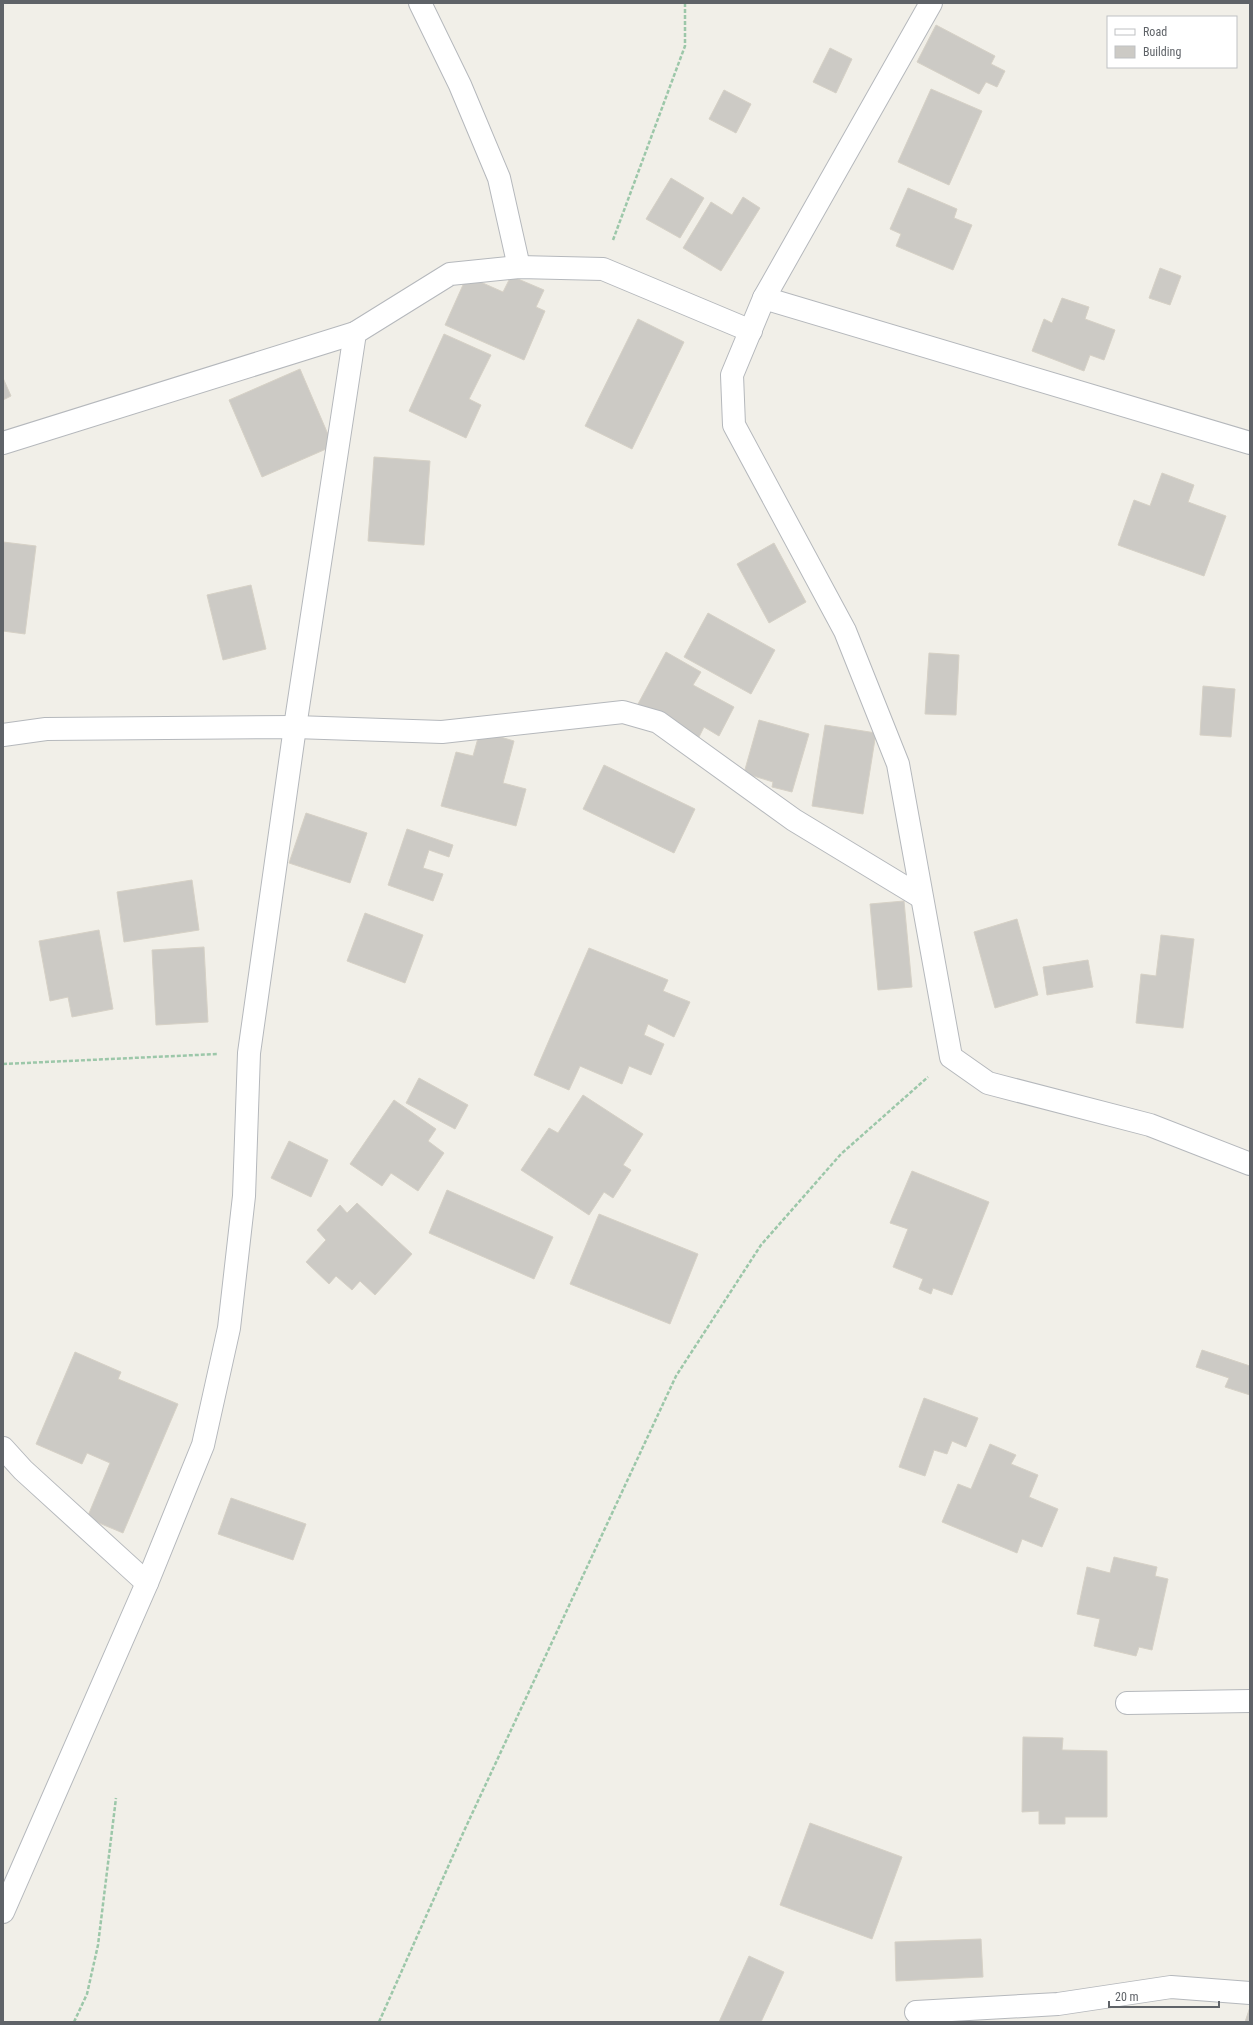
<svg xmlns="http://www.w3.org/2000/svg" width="1253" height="2025" viewBox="0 0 1253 2025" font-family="'Roboto Condensed',sans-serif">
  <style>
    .building { fill: #cccac5; stroke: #d6d1c6 }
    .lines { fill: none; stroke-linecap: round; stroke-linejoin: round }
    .minor-casing { stroke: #b5b8bc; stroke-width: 24 }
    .path { stroke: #9cc7a9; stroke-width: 2.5; stroke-dasharray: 4 2; stroke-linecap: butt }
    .minor { stroke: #fff; stroke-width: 22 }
  </style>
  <rect width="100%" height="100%" fill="#f1efe8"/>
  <g class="building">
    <polygon points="936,25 995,56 991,64 1005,71 997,87 986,82 979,94 917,62"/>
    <polygon points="830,48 852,59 836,93 813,82"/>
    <polygon points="931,89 982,111 949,185 898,162"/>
    <polygon points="724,90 751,104 736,133 709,119"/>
    <polygon points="671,178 704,198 680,238 646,219"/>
    <polygon points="908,188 957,209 954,218 972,225 953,270 896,246 901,234 890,229"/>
    <polygon points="743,197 760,208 721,271 683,248 711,202 732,215"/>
    <polygon points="1160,268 1181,276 1170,305 1149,298"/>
    <polygon points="467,276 503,292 511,276 544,290 536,307 545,311 524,360 445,325"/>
    <polygon points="1062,298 1089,307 1085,319 1115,330 1104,360 1090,355 1084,371 1032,351 1044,319 1052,323"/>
    <polygon points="638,319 684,342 632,449 585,426"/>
    <polygon points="444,334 491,355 469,399 481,405 466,438 409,411"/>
    <polygon points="300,369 333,446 262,477 229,400"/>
    <polygon points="3,378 11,396 3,400"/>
    <polygon points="374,457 430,461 424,545 368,541"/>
    <polygon points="1162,473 1194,485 1188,502 1226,516 1204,576 1118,545 1134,500 1150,506"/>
    <polygon points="3,542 36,546 25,634 3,631"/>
    <polygon points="774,543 806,602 769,623 737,564"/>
    <polygon points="251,585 266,649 223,660 207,595"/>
    <polygon points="708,613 775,650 751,694 684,657"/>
    <polygon points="666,652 701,672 693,685 734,707 719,736 704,727 697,741 666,719 638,704"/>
    <polygon points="929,653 959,655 956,715 925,714"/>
    <polygon points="1203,686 1235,689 1231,737 1200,735"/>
    <polygon points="759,720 809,734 792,792 772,787 773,782 744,773"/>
    <polygon points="825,725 876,733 863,814 812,806"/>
    <polygon points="480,731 514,741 503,783 526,789 516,826 441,806 456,752 473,756"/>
    <polygon points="604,765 695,809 674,853 583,809"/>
    <polygon points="306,813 367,833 350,883 289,863"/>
    <polygon points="407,829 453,845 449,857 429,850 423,868 443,874 433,901 388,885"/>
    <polygon points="192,880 199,930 124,942 117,892"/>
    <polygon points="904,901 912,987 878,990 870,904"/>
    <polygon points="365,913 423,935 405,983 347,961"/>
    <polygon points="1017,919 1038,995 995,1008 974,932"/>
    <polygon points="99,930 113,1009 72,1017 68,997 50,1001 39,941"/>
    <polygon points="1161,935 1194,939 1183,1028 1136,1023 1141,974 1156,976"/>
    <polygon points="204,947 208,1022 156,1025 152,950"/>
    <polygon points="589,948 668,980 663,991 690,1002 674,1037 648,1024 644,1035 664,1044 651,1075 629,1066 622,1084 580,1066 569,1090 534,1075"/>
    <polygon points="1088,960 1093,987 1047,995 1043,967"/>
    <polygon points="419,1078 468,1105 455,1129 406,1103"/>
    <polygon points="583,1095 643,1134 623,1165 631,1170 613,1198 604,1192 589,1215 521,1170 549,1128 558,1133"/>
    <polygon points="394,1100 436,1129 428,1141 444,1153 418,1191 391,1173 382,1186 350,1164"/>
    <polygon points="289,1141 328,1160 311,1197 271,1178"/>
    <polygon points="912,1171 989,1202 952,1295 933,1288 931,1294 919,1289 923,1279 893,1267 908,1229 890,1223"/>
    <polygon points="447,1190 553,1237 534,1279 429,1233"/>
    <polygon points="357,1203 412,1254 375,1295 360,1281 352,1290 336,1276 329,1284 306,1262 326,1240 317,1230 340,1205 347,1213"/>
    <polygon points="599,1214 698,1254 670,1324 570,1284"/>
    <polygon points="1202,1350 1250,1366 1250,1395 1225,1387 1229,1378 1196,1367"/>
    <polygon points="75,1352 121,1372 118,1379 178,1404 123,1533 87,1518 110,1463 87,1453 82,1464 36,1444"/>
    <polygon points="924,1398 978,1418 966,1447 952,1441 947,1454 934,1450 925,1476 899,1467"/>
    <polygon points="990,1444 1016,1455 1011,1464 1038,1475 1029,1497 1058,1509 1042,1547 1022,1539 1017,1553 942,1522 958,1484 971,1489"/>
    <polygon points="231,1498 306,1524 293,1560 218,1534"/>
    <polygon points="1114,1557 1157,1567 1155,1576 1168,1579 1152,1650 1139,1647 1136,1656 1094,1646 1100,1619 1077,1614 1087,1567 1110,1573"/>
    <polygon points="1023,1737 1063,1738 1062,1750 1107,1751 1107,1817 1065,1817 1065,1824 1039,1824 1039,1811 1022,1812"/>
    <polygon points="810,1823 902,1857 872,1939 780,1905"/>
    <polygon points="981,1939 983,1977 896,1981 895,1942"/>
    <polygon points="749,1956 784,1972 761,2022 719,2022"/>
    <polygon points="1250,2007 1250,2022 1245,2022"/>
  </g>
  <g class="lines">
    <defs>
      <g id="minor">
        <polyline points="420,3 460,85 499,178 519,267"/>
        <polyline points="931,3 764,298 732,375 734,425 845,631 898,764 951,1057 988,1083 1150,1125 1250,1164"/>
        <polyline points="764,298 1250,443"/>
        <polyline points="3,443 355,333 450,274 519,267 603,269 751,331"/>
        <polyline points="3,735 46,729 295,727 442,732 623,712 658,722 794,820 921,897"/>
        <polyline points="3,1448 23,1470 147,1583"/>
        <polyline points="1127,1703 1250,1701"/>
        <polyline points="3,1912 147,1583 203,1445 229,1328 244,1196 249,1053 295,727 355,333"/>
        <polyline points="916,2012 1058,2004 1171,1987 1250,1993"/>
      </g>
    </defs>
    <use href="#minor" class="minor-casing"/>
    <g class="path">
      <polyline points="613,240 685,46 685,3"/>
      <polyline points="3,1064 218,1054"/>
      <polyline points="74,2022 87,1994 98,1945 116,1798"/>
      <polyline points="379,2022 464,1831 676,1376 761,1245 841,1154 928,1077"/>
    </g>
    <use href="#minor" class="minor"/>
  </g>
  <rect width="1253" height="2025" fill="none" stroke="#5f6368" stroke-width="8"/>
  <rect x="1107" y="16" width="130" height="52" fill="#ffffff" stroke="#bfc1c3"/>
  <rect x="1115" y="29" width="20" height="6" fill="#ffffff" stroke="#bfc1c3"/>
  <text x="1143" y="36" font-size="12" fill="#5f6368">Road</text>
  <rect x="1115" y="46" width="20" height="12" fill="#cccac5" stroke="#bfc1c3"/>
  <text x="1143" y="56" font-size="12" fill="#5f6368">Building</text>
  <path d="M1109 2001v6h110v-6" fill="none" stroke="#5f6368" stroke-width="2"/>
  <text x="1115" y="2001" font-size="12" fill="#5f6368" stroke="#ffffff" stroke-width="3" paint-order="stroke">20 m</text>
</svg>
